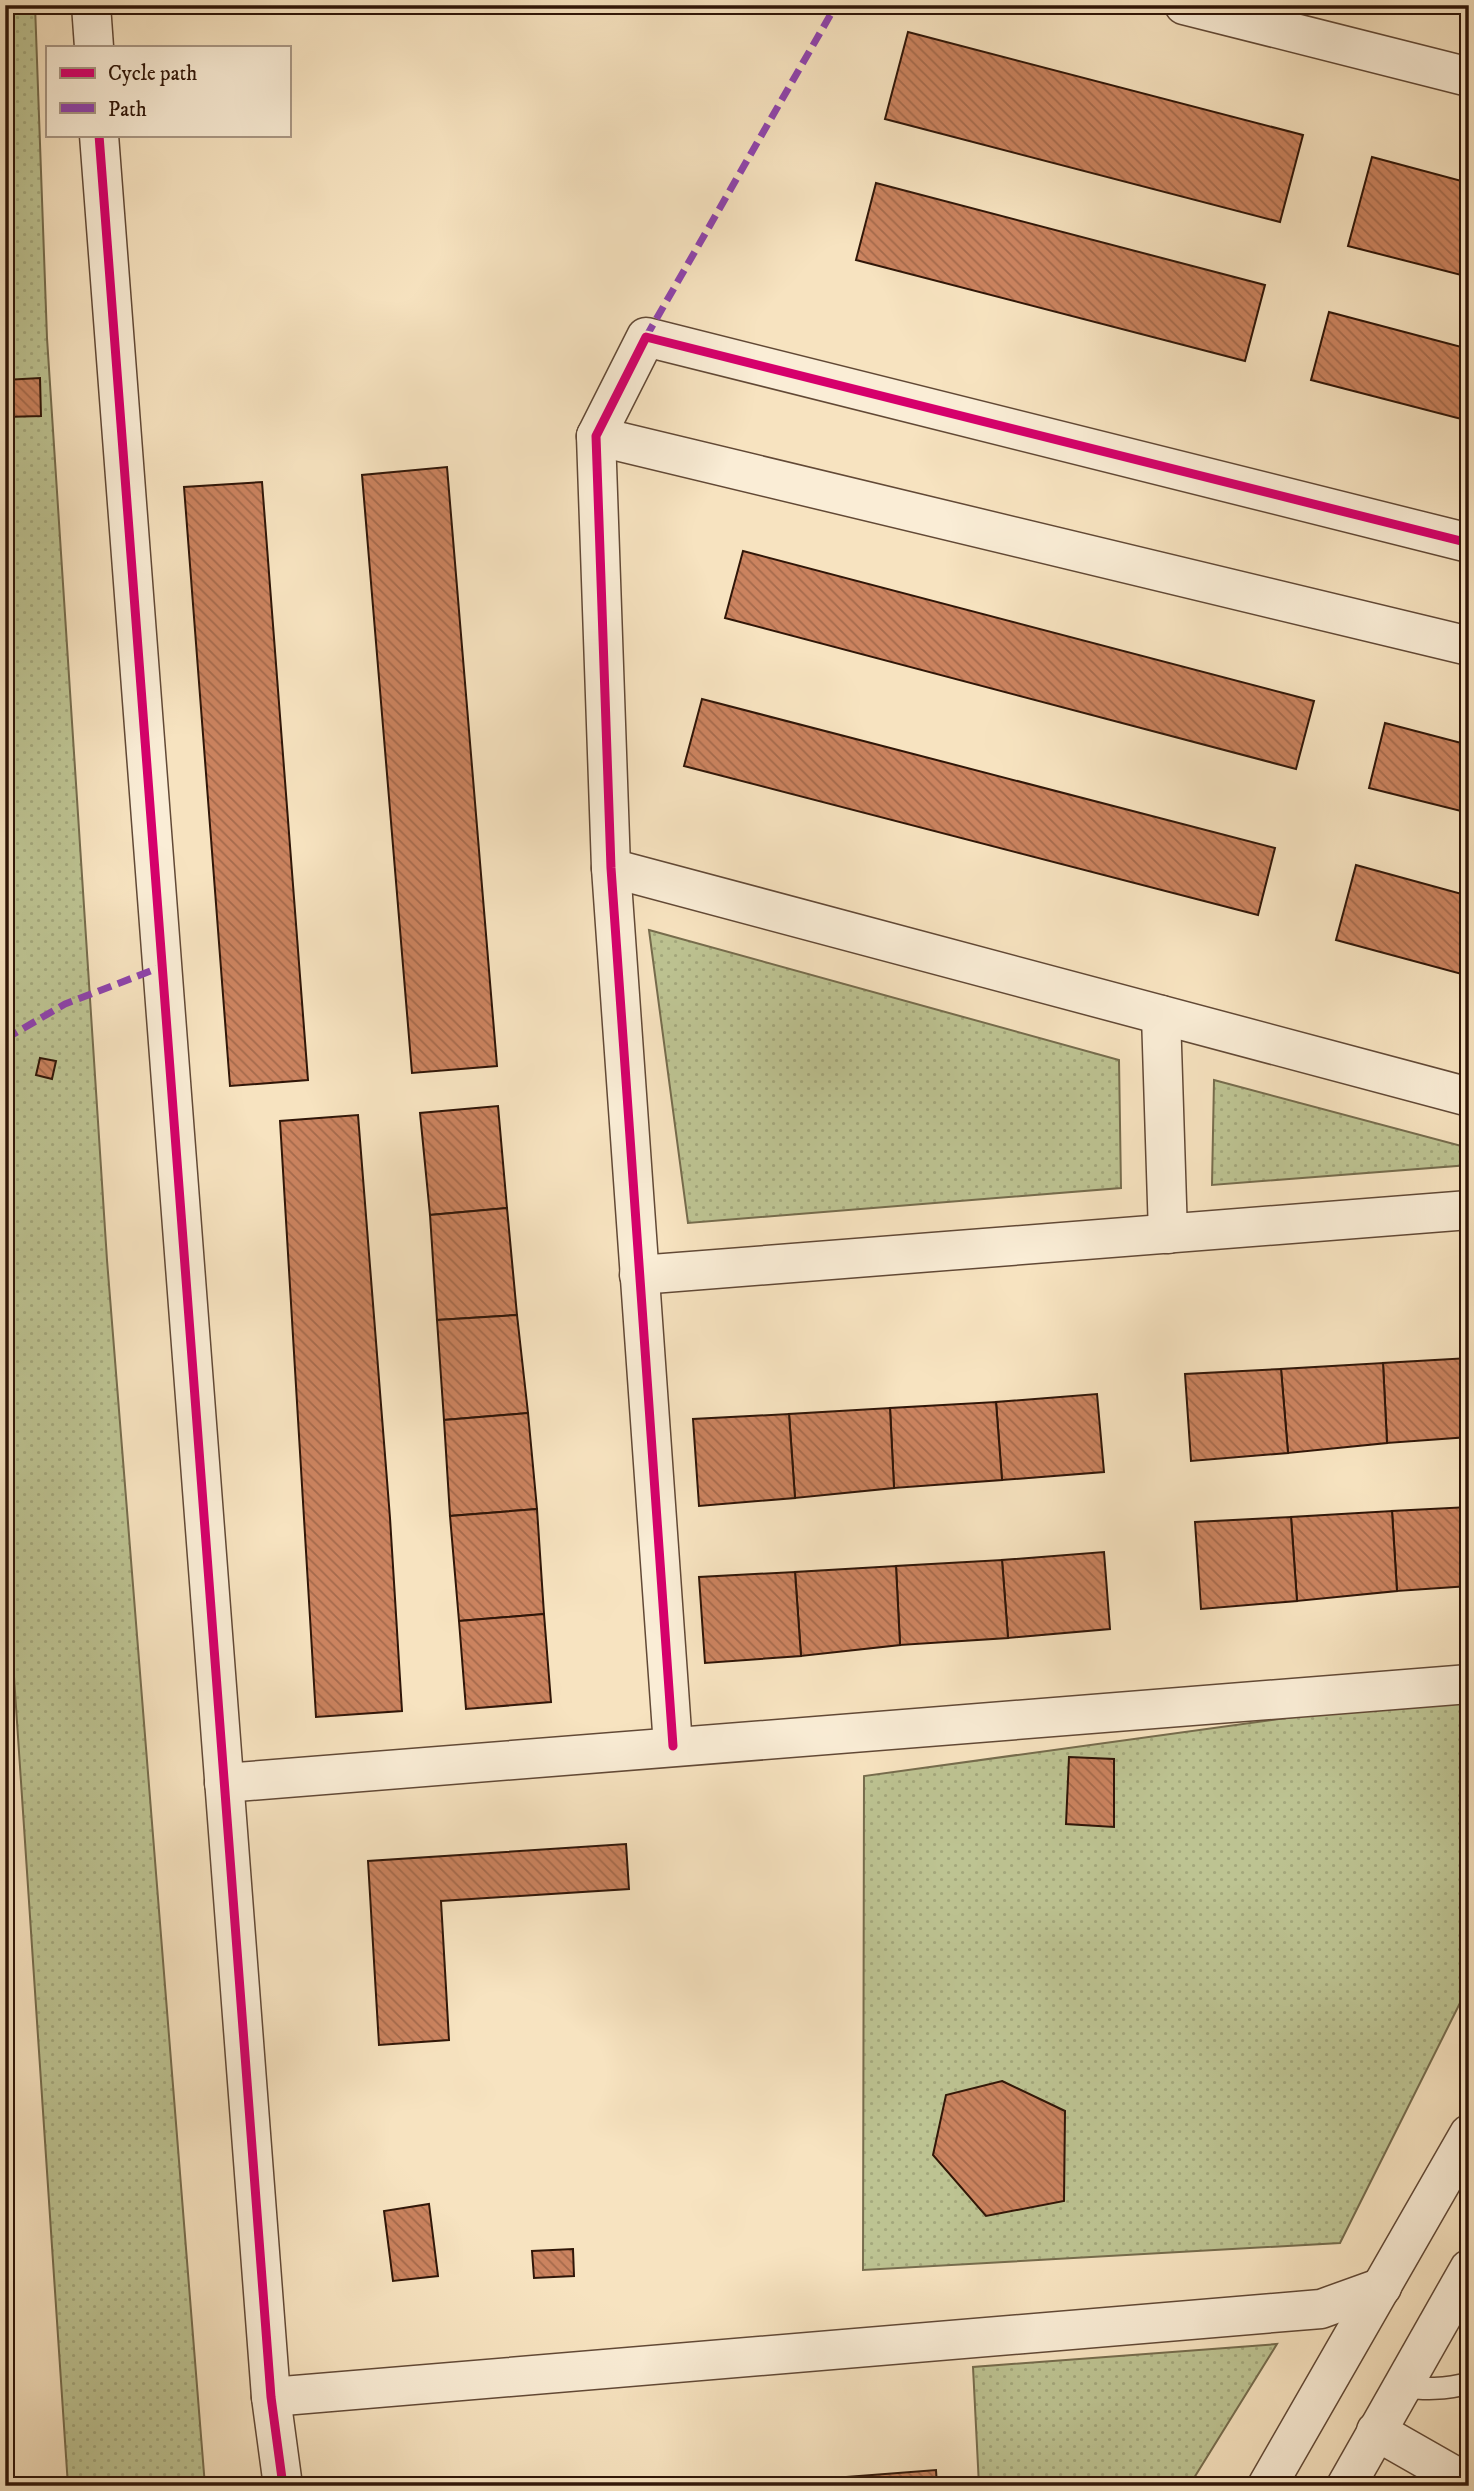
<svg xmlns="http://www.w3.org/2000/svg" width="1474" height="2491" viewBox="0 0 1474 2491" font-family="'IM FELL DW Pica',serif">
  <style>
    .grass { fill: url(#grass-dots); stroke: #766c4d; stroke-width: 2 }
    .building { fill: url(#building-back-hatch); stroke: #301608; stroke-width: 2 }
    .lines { fill: none; stroke-linecap: round; stroke-linejoin: round }
    .lane-casing { stroke: #624936; stroke-width: 24 }
    .street-casing { stroke: #624936; stroke-width: 41 }
    .lane { stroke: #faedd6; stroke-width: 21 }
    .street { stroke: #faedd6; stroke-width: 38 }
    .quiet { stroke: #8e44ad; stroke-width: 7; stroke-dasharray: 14 7; stroke-linecap: butt }
    .cycleway-casing { stroke: #faedd6; stroke-width: 13 }
    .cycleway { stroke: #d6006c; stroke-width: 9 }
  </style>
  <defs>
    <pattern id="grass-dots" width="8" height="8" patternUnits="userSpaceOnUse" patternTransform="scale(1.75)"><rect width="8" height="8" fill="#bdc392"/><path d="M2 2h.1M6 6h.1" fill="none" stroke="#a3a77c" stroke-width="1.8" stroke-linecap="round"/></pattern>
    <pattern id="building-back-hatch" width="6" height="6" patternUnits="userSpaceOnUse" patternTransform="scale(1.75)"><rect width="6" height="6" fill="#cb835f"/><path d="M-1 5l2 2M0 0l6 6M5-1l2 2" fill="none" stroke="#a56a4c"/></pattern>
  </defs>
  <rect width="100%" height="100%" fill="#f7e3c0"/>
  <filter id="stains"><feTurbulence type="fractalNoise" baseFrequency=".00286" numOctaves="4"/><feColorMatrix values="0 0 0 0 .2 0 0 0 0 .09 0 0 0 0 .02 0 0 0 .5 -.17"/></filter>
  <radialGradient id="worn" r=".72"><stop offset=".6" stop-color="#630" stop-opacity="0"/><stop offset="1" stop-color="#630" stop-opacity=".3"/></radialGradient>
  <g class="grass">
    <polygon points="5,5 35,5 47,338 107,1260 205,2486 68,2486 5,1542"/>
    <polygon points="649,930 1119,1060 1121,1188 688,1223"/>
    <polygon points="1214,1080 1469,1148 1469,1165 1212,1185"/>
    <polygon points="1469,1693 1469,1985 1340,2243 863,2270 864,1776"/>
    <polygon points="1277,2344 1189,2486 979,2486 973,2367"/>
  </g>
  <g class="building">
    <polygon points="908,32 1303,135 1280,222 885,119"/>
    <polygon points="1372,157 1469,183 1469,277 1348,246"/>
    <polygon points="876,183 1265,285 1245,361 856,260"/>
    <polygon points="1329,312 1469,349 1469,421 1311,380"/>
    <polygon points="40,378 41,416 5,417 5,380"/>
    <polygon points="447,467 497,1066 412,1073 362,475"/>
    <polygon points="262,482 308,1080 230,1086 184,487"/>
    <polygon points="743,551 1314,701 1296,769 725,618"/>
    <polygon points="702,699 1275,848 1258,915 684,766"/>
    <polygon points="1385,723 1469,745 1469,813 1369,788"/>
    <polygon points="1356,865 1469,896 1469,976 1336,940"/>
    <polygon points="40,1058 56,1061 52,1079 36,1075"/>
    <polygon points="498,1106 507,1208 430,1215 420,1113"/>
    <polygon points="358,1115 390,1518 402,1711 316,1717 280,1121"/>
    <polygon points="507,1208 517,1315 437,1320 430,1215"/>
    <polygon points="517,1315 528,1413 444,1420 437,1320"/>
    <polygon points="1469,1358 1469,1437 1387,1443 1383,1363"/>
    <polygon points="1383,1363 1387,1443 1288,1453 1281,1369"/>
    <polygon points="1281,1369 1288,1453 1191,1461 1185,1374"/>
    <polygon points="1097,1394 1104,1472 1002,1480 996,1402"/>
    <polygon points="996,1402 1002,1480 894,1488 890,1408"/>
    <polygon points="890,1408 894,1488 795,1498 789,1414"/>
    <polygon points="528,1413 537,1509 450,1516 444,1420"/>
    <polygon points="789,1414 795,1498 699,1506 693,1419"/>
    <polygon points="1469,1507 1469,1586 1397,1591 1392,1511"/>
    <polygon points="537,1509 544,1614 459,1621 450,1516"/>
    <polygon points="1392,1511 1397,1591 1297,1601 1291,1517"/>
    <polygon points="1291,1517 1297,1601 1201,1609 1195,1522"/>
    <polygon points="1104,1552 1110,1629 1008,1638 1002,1560"/>
    <polygon points="1002,1560 1008,1638 900,1645 896,1566"/>
    <polygon points="896,1566 900,1645 801,1656 795,1572"/>
    <polygon points="795,1572 801,1656 705,1663 699,1577"/>
    <polygon points="544,1614 551,1702 466,1709 459,1621"/>
    <polygon points="1069,1757 1114,1759 1114,1827 1066,1824"/>
    <polygon points="626,1844 629,1889 441,1901 449,2040 379,2045 368,1861"/>
    <polygon points="1002,2081 1065,2111 1064,2201 986,2216 933,2155 946,2095"/>
    <polygon points="429,2204 438,2276 393,2281 384,2211"/>
    <polygon points="573,2249 574,2276 534,2278 532,2251"/>
    <polygon points="936,2470 937,2486 835,2486 834,2478"/>
    <polygon points="834,2478 835,2486 729,2486 729,2484"/>
  </g>
  <g class="lines">
    <defs>
      <path id="lane" d="M 1400,2387 C 1424,2389 1445,2390 1469,2383"/>
      <g id="street">
        <polyline points="91,5 94,47"/>
        <polyline points="1184,5 1469,77"/>
        <polyline points="99,135 271,2397 283,2486"/>
        <polyline points="596,436 1469,646"/>
        <polyline points="611,868 1469,1097"/>
        <polyline points="1161,1015 1168,1234"/>
        <polyline points="639,1275 1469,1210"/>
        <polyline points="673,1746 611,868 596,436 646,337 1469,543"/>
        <polyline points="224,1783 1469,1684"/>
        <polyline points="271,2397 1321,2309 1382,2287"/>
        <polyline points="1376,2431 1469,2484"/>
        <polyline points="1267,2486 1469,2134"/>
        <polyline points="1346,2486 1469,2269"/>
      </g>
    </defs>
    <use href="#lane" class="lane-casing"/>
    <use href="#street" class="street-casing"/>
    <use href="#lane" class="lane"/>
    <use href="#street" class="street"/>
    <g class="quiet">
      <polyline points="646,337 836,5"/>
      <polyline points="5,1039 65,1004 161,967"/>
    </g>
    <defs>
      <g id="cycleway">
        <polyline points="99,135 271,2397 283,2486"/>
        <polyline points="673,1746 611,868 596,436 646,337 1469,543"/>
      </g>
    </defs>
    <use href="#cycleway" class="cycleway-casing"/>
    <use href="#cycleway" class="cycleway"/>
  </g>
  <rect width="1474" height="2491" fill="none" stroke="#f7e3c0" stroke-width="28"/>
  <rect x="7" y="7" width="1460" height="2477" fill="none" stroke="#301608" stroke-width="3.5"/>
  <rect x="14" y="14" width="1446" height="2463" fill="none" stroke="#301608" stroke-width="2"/>
  <rect x="46" y="46" width="245" height="91" fill="#faedd6" stroke="#a99784" stroke-width="2"/>
  <rect x="60" y="68" width="35" height="10" fill="#d6006c" stroke="#a99784" stroke-width="2"/>
  <text x="108" y="80" font-size="21" fill="#301608">Cycle path</text>
  <rect x="60" y="103" width="35" height="10" fill="#8e44ad" stroke="#a99784" stroke-width="2"/>
  <text x="108" y="116" font-size="21" fill="#301608">Path</text>
  <rect width="100%" height="100%" filter="url(#stains)"/>
  <rect width="100%" height="100%" fill="url(#worn)"/>
</svg>
